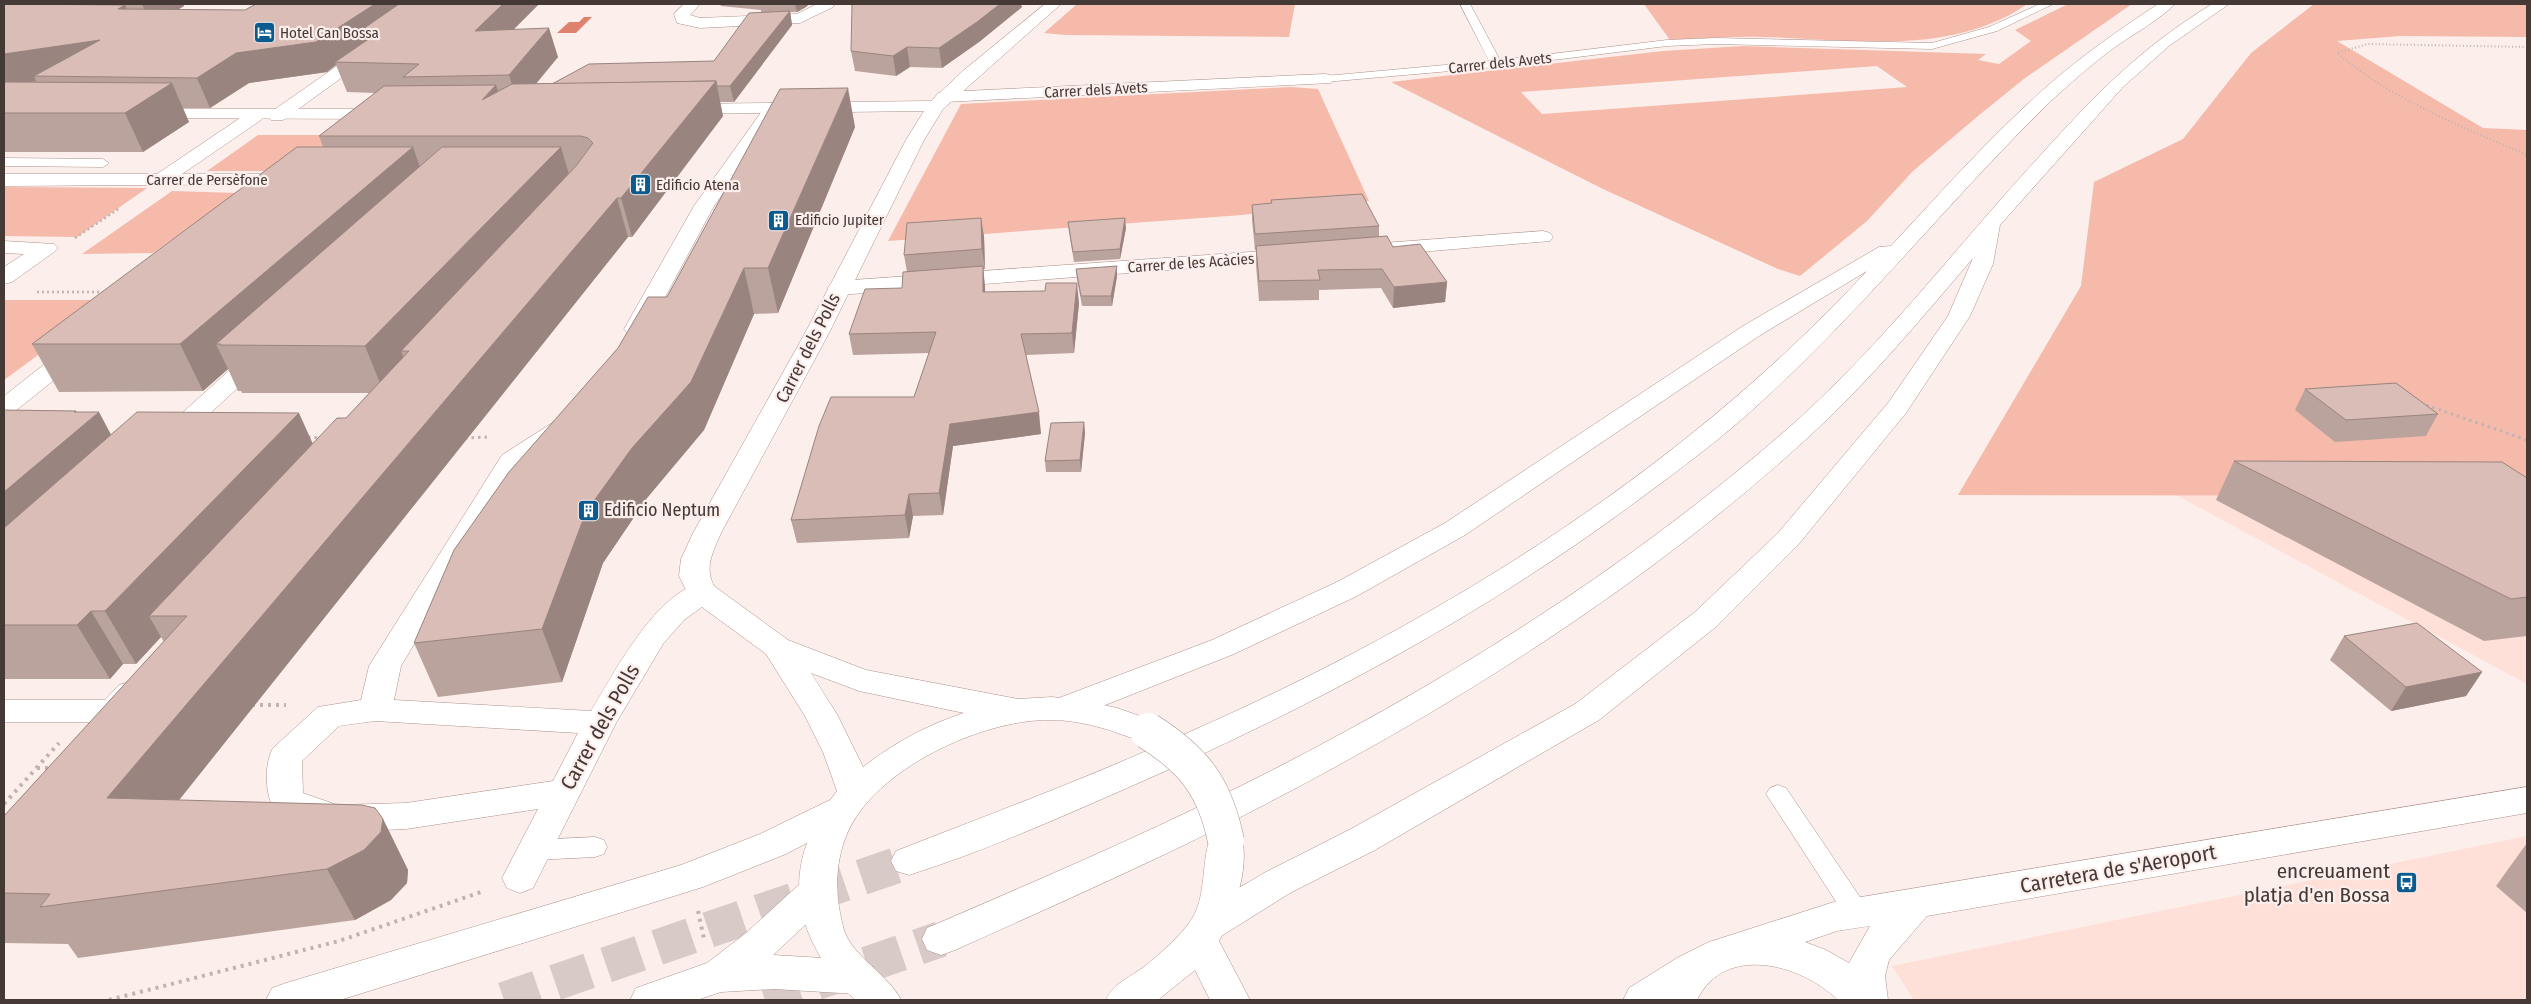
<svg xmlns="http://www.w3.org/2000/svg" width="2531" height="1004" viewBox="0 0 2531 1004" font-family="'Fira Sans Condensed',sans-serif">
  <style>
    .built { fill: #ffe0d8 }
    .green { fill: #f6baab; fill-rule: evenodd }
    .water { fill: #df826d }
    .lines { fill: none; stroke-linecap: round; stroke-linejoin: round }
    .highway-tunnel { stroke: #d7cac7; stroke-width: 36; stroke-dasharray: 36 18; stroke-linecap: butt }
    .lane-casing { stroke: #ae928b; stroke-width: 1 }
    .street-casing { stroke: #ae928b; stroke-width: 1 }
    .secondary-casing { stroke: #ae928b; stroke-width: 1 }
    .highway-casing { stroke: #ae928b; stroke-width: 1 }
    .path-far3 { stroke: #c0b3b0; stroke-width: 2; stroke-dasharray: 1 2.5; stroke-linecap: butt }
    .path-far2 { stroke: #c0b3b0; stroke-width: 2.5; stroke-dasharray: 2 3; stroke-linecap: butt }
    .path-far1 { stroke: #c0b3b0; stroke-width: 3; stroke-dasharray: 2.5 4; stroke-linecap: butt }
    .path { stroke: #c0b3b0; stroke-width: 4; stroke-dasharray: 3 5; stroke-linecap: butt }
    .lane { fill: #fff; fill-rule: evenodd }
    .street { fill: #fff; fill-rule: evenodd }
    .secondary { fill: #fff; fill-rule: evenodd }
    .highway { fill: #fff; fill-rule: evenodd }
    .secondary-bridge-casing { stroke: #ae928b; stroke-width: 37; stroke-linecap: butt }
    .secondary-bridge { stroke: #fff; stroke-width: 36 }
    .wall { fill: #bba39d }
    .shaded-wall { fill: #99847f }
    .building { fill: #dabdb6; stroke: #99847f }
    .labels { text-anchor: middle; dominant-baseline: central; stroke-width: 4.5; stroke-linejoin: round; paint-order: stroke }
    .far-poi-label { font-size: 15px; fill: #453936; stroke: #fbeeeb; text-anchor: start }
    .far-street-label { font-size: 15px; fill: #453936; stroke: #fbeeeb }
    .street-label { font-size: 18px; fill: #453936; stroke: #fbeeeb }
    .poi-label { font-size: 18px; fill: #453936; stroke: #fbeeeb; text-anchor: start }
    .near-street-label { font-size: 21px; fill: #453936; stroke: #fbeeeb }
    .near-poi-label { font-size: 21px; fill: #453936; stroke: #fbeeeb; text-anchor: end }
  </style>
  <rect width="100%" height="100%" fill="#fbeeeb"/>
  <g class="built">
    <polygon points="2176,495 2527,496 2527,684"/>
    <polygon points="2527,836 2527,1000 1914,1000 1892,966"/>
  </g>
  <g class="green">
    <polygon points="1077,4 1295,4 1289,37 1066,35 1044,33"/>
    <path d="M 1644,4 L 2025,4 L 2026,5 C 1948,57 1850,39 1762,37 C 1731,36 1700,39 1670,40 Z"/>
    <path d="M 2068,4 L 2132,4 L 2025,78 L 1978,116 L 1913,171 L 1867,221 L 1800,276 L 1778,269 L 1603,189 L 1391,82 L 1663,51 L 1743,46 L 1986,54 L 1978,60 L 1999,64 L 2031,41 L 2015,30 ZM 1877,66 L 1907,87 L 1542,114 L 1521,92 Z"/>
    <polygon points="2314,4 2527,4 2527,37 2400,36 2337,41 2483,128 2527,130 2527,496 1958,495 2081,286 2094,182 2183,139 2251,53"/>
    <polygon points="1291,87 1318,89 1369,201 1242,215 888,241 961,104"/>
    <polygon points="258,135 348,135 308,171 207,171"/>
    <polygon points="4,187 147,188 77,237 4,236"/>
    <polygon points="172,191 237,193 153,253 82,254"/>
    <polygon points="4,300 113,300 4,380"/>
  </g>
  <polygon class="water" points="584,17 592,17 576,33 557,33 569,22 579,22"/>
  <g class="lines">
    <g class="highway-tunnel">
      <polyline points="504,1000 909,861"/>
      <polyline points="765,1000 941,939"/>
    </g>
    <defs>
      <g id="lane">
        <polygon points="1460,4 1470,4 1500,60 1667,40 1716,38 1932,43 1989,27 2040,4 2053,4 1997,31 1932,49 1716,44 1667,46 1496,67 1325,82 1319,79 1325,76 1489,61"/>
        <polygon points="4,158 103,159 109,163 103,167 4,166"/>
        <polygon points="1778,785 1786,788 1866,906 1870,913 1866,920 1857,923 1848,920 1770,800 1766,794 1770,788"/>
        <polygon points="595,837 604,840 607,847 604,854 595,857 534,860 525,857 522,850 525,843 534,840"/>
      </g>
      <g id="street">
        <polygon points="684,4 700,4 690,15 700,18 797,14 817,4 835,4 833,7 800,23 700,28 677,23 674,14"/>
        <polygon points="370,45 378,50 376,53 283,120 271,120 268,116 271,112 364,47"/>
        <polygon points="1325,74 1331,75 1333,79 1331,83 944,102 938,101 935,97 938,93 944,92"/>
        <polygon points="773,103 779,104 782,108 714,206 648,329 644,334 636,336 628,334 624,329 694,206 767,104"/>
        <polygon points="255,111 261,112 264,116 261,120 182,174 290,174 297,176 300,180 297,184 4,186 4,174 157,174 249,112"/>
        <polygon points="1543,231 1550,233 1553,237 1550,241 1384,255 1377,253 1373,249 1377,245 1384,243"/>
        <polygon points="4,241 54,244 58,248 54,252 12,282 4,284 4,267 24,254 4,253"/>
        <polygon points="1293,249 1301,250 1304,255 1301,260 839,295 831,293 828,288 831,283 839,281"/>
        <polygon points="77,343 85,345 89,350 85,355 13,413 4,415 4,396 69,345"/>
        <polygon points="261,347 269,349 273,354 269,359 178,443 169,446 160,443 156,438 160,433 253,349"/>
        <path d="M 561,420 L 570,423 L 574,428 L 570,433 L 521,466 L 401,666 L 394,700 L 591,711 C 612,677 665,573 713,585 L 717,592 L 713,599 L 684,620 L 663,644 L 616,723 L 533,888 L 520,893 L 507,888 L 502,878 L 538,809 L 406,829 L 335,832 L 274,809 C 265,794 264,764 273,748 L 318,707 L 361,700 L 369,666 L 502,455 L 552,423 ZM 375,721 L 578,733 L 553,781 L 406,803 L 337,805 L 303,793 L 302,761 L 339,726 Z"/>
        <polygon points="130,682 141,685 146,693 126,719 114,722 4,722 4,700 105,700 119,685"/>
        <polygon points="817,876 830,880 836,891 830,902 773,955 857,960 871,965 877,977 871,989 857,994 774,989 721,992 697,1000 630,1000 636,988 707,963 746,933 804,880"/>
      </g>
      <g id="secondary">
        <path d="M 1045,4 L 1061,4 L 943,109 L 924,140 L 828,335 L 721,533 C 713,552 704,567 714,586 L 788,640 L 866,670 L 1018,699 L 1052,697 L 1085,701 L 1117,708 L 1160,723 L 1165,731 L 1160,739 C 1140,745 1122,733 1102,728 C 1085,723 1067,720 1050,720 C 983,719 874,769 847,834 C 834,865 835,898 844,930 C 852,956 889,975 901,1000 L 855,1000 C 791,935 778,866 837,791 L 823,752 L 805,716 L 766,654 L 691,599 L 687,592 L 679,576 L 681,559 L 693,533 L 804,335 L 906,140 L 924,111 L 685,114 L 679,113 L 676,109 L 679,105 L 685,104 L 931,101 L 964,70 ZM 811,673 L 859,691 L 964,713 C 927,725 894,743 863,767 L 838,716 Z"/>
        <polygon points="148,109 382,109 388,110 391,114 388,118 382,119 142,118 139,114 142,110"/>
        <path d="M 2527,787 L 2527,813 L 1927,916 L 1889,960 L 1885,976 L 1888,1000 L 1838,1000 C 1801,964 1725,943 1697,1000 L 1623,1000 L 1629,988 L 1677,958 L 1709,942 L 1837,901 ZM 1870,926 L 1849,963 L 1826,950 L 1805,942 L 1837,931 Z"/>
        <path d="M 1226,827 L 1239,831 C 1253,858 1234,916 1219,941 L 1250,1000 L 1210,1000 L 1195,970 L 1158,1000 L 1106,1000 C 1113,983 1131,977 1145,966 C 1161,953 1177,939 1189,923 C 1209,897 1199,859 1213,831 Z"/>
      </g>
      <g id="highway">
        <path d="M 2158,4 L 2175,4 C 2159,20 2137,32 2118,45 C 2095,61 2073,81 2052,100 C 1951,198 1864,309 1759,404 C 1721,439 1679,470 1637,501 C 1482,616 1311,707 1134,785 C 1061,817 985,851 909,875 L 896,871 L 891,861 L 896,851 C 985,816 1075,783 1162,744 C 1423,632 1673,480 1867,271 L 1759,336 L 1465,535 L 1357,596 L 1234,654 L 1075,717 L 1063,720 L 1051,717 L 1047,709 L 1051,701 L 1212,640 L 1337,582 L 1445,523 L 1743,326 L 1879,247 L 1891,246 C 1941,192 1990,137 2045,88 C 2081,56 2119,30 2158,4 Z"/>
        <path d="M 2212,4 L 2229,4 L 2169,46 L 2123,87 L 2000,225 L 1993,264 L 1970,316 L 1906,413 L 1798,545 L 1717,626 L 1599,720 L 1375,850 L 1290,893 L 1223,935 L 1210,940 L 1197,935 L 1191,924 L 1197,913 L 1264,873 L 1349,830 L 1575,704 L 1695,612 L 1778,533 L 1888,403 L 1948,316 L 1973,258 C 1922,318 1871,379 1813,433 C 1649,584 1457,705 1260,807 C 1160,859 1057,904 955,950 L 941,955 L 927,950 L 922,939 L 927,928 C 1031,883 1135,839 1235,789 C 1434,690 1626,571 1793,424 C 1883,344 1957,246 2038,158 C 2095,95 2139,49 2212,4 Z"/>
        <polygon points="844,795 856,799 862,808 856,817 786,854 703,887 340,1000 266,1000 272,988 286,983 681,865 760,834 832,799"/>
      </g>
    </defs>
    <use href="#lane" class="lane-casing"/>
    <use href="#street" class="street-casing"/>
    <use href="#secondary" class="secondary-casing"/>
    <use href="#highway" class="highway-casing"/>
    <path class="path-far3" d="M 2527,47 L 2368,44 L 2337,53 C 2393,100 2460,126 2527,155"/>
    <g class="path-far2">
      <polyline points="75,238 120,208"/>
      <polyline points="37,292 106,292"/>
    </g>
    <g class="path-far1">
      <polyline points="2420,403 2527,440"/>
      <polyline points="308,437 321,438"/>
      <polyline points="465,438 489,437"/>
    </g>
    <g class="path">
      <polyline points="252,705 286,705"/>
      <polyline points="37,768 50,768"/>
      <polyline points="4,804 59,743"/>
      <polyline points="698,911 704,939"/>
      <polyline points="109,1000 339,941 484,891"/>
    </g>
    <use href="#lane" class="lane"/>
    <use href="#street" class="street"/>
    <use href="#secondary" class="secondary"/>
    <use href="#highway" class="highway"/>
    <defs>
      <path id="secondary-bridge" d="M 1148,731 C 1194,760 1215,787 1226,841"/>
    </defs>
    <use href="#secondary-bridge" class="secondary-bridge-casing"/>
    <use href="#secondary-bridge" class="secondary-bridge"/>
  </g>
  <g class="wall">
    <polygon points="4,4 183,4 184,6 179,9 245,10 256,4 539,4 514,29 558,57 536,84 552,84 714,61 761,12 761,10 721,6 720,4 809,4 806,7 797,12 790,12 792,25 734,102 720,102 723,116 632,237 628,237 179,800 383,819 408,870 407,883 391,900 355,920 78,958 68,944 4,943 4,816 164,642 161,637 136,664 123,664 110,679 4,679 4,410 77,412 111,435 313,443 346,418 369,393 242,393 241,391 238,391 228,369 203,391 59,392 32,344 323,147 319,136 375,93 347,92 336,65 327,72 249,83 210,108 183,108 189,122 143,152 4,152"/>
    <polygon points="1022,7 979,42 942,68 910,67 896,76 855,71 851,51"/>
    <polygon points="855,127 778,313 754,314 704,430 647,498 603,563 562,682 438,697 414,643 667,297"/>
    <polygon points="1271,200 1379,226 1379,237 1447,282 1445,302 1393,308 1381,288 1319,290 1319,300 1259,301 1256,265 1256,250 1255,250 1252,220 1252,205 1271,203"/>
    <polygon points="981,218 984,237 985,269 983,269 985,292 1079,303 1074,353 1026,355 1041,434 953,446 943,515 913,516 909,538 797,543 791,520 914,397 929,353 853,355 849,334 902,288 907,272 904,255"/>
    <polygon points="1068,222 1126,228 1120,259 1074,262 1069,232"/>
    <polygon points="1076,269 1117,276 1112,306 1082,306 1077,279"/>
    <polygon points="2305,389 2438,414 2426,436 2335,442 2295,410"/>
    <polygon points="1084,422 1085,433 1081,472 1046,472 1045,461"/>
    <polygon points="2234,461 2527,478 2527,636 2484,641 2216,500"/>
    <polygon points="2344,636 2482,672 2466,696 2391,711 2330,660"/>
    <polygon points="2527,843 2527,913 2496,886"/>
  </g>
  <g class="shaded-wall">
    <polygon points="142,4 183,4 184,6 151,25"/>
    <polygon points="375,4 426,4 335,62 336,65 327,72 249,83 210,108 197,78 236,53"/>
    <polygon points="503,4 539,4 484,59 475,31"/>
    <polygon points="795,4 809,4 806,7 797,12"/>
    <polygon points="1000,4 1021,4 1022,7 979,42 942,68 939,48"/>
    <polygon points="125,5 137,33 118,9"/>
    <polygon points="790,11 792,25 734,102 730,86"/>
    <polygon points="549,28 558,57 518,105 509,75"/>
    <polygon points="100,40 34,76 36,81 4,85 4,54"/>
    <polygon points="907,47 910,67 896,76 893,56"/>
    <polygon points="716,81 723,116 632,237 621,198"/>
    <polygon points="172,83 189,122 143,152 125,113"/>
    <polygon points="496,85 507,119 482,100"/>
    <polygon points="848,88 855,127 778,313 768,268"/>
    <polygon points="413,147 427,188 216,344 228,369 203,391 180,344"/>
    <polygon points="561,147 573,188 401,351 407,368 384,393 365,346"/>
    <polygon points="617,198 628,237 140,849 107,798"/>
    <polygon points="981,218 984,237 985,269 982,249"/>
    <polygon points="1125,218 1126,228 1120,259 1120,249"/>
    <polygon points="983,266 985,286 986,313 983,292"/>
    <polygon points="1117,266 1117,276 1112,306 1111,296"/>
    <polygon points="744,268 754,314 704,430 647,498 603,563 562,682 542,629 586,512"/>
    <polygon points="1447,282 1445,302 1393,308 1394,287"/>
    <polygon points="1077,283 1079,303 1074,353 1072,333"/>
    <polygon points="76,411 84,425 99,412 125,461 4,538 4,492"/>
    <polygon points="1039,412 1041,434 953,446 943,515 939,493 950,424"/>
    <polygon points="299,413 321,462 149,616 161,637 136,664 105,611"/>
    <polygon points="1084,422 1085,433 1081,472 1080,460"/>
    <polygon points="909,494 913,516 909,538 905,515"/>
    <polygon points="91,611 123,664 110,679 77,625"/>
    <polygon points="2482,672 2466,696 2391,711 2406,687"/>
    <polygon points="383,819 408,870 407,883 391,900 355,920 327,869"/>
  </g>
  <g class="building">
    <polygon points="4,4 125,5 118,9 245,10 256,4 375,4 316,42 236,53 197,78 34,76 100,40 4,54"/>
    <polygon points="399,4 503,4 475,31 549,28 509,75 403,77 419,64 335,62 376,34 350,38"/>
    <polygon points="852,4 1000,4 977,22 939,48 907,47 893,56 851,51"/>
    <polygon points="790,11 730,86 717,86 716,81 552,84 589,64 714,61 749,13"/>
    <polygon points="716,81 621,198 617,198 107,798 362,805 375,808 383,819 381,832 364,850 327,869 40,907 50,894 4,893 4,816 187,616 149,616 337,418 346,418 409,351 401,351 576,166 593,143 588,138 581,136 319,136 384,86 496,85 482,100 512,84"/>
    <polygon points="6,82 172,83 125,113 4,113 4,83"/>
    <polygon points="848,88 768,268 744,268 691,382 632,448 586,512 542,629 414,643 454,550 509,472 618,348 648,297 667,297 780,89"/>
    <polygon points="297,147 413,147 180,344 32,344"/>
    <polygon points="442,147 561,147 365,346 220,345 221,344 216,344"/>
    <polygon points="1362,194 1379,226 1255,234 1252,205 1272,203 1271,200"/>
    <polygon points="981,218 982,249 904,255 907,223"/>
    <polygon points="1125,218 1120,249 1073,252 1068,222"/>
    <polygon points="1387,236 1393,247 1420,244 1447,282 1394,287 1382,269 1318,270 1320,280 1259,281 1256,246"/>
    <polygon points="983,266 983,292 1045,291 1046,283 1077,283 1072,333 1021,334 1039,412 950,424 939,493 909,494 905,515 791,520 819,426 831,397 914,397 936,332 849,334 865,289 902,288 903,272"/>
    <polygon points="1117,266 1111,296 1081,296 1076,269"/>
    <polygon points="2396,383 2438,414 2346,420 2305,389"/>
    <polygon points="4,410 76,411 74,412 99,412 4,492"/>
    <polygon points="137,412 299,413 105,611 91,611 77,625 4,625 4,528"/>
    <polygon points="1084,422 1080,460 1045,461 1051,423"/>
    <polygon points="2234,461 2502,462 2527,478 2527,597 2511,599"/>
    <polygon points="2417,623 2482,672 2406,687 2344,636"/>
  </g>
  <defs>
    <symbol id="hotel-square" viewBox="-11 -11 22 22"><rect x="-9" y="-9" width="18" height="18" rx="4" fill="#0c5b8e" stroke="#fbeeeb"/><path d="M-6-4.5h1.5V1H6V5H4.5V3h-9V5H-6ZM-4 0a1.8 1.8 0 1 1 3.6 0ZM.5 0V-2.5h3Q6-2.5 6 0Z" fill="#fff"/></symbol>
    <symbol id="building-square" viewBox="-11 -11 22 22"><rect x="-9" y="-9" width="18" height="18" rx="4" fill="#0c5b8e" stroke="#fbeeeb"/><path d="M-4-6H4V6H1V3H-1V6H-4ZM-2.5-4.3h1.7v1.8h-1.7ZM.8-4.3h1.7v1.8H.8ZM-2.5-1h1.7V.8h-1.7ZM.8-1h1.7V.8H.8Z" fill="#fff"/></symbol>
    <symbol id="bus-square" viewBox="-11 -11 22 22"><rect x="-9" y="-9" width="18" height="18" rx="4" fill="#0c5b8e" stroke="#fbeeeb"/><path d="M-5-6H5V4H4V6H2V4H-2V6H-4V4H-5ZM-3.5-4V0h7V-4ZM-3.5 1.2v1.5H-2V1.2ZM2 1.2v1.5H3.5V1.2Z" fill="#fff"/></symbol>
  </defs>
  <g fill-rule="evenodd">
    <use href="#hotel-square" x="252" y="20" width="25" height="25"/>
    <use href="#building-square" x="628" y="172" width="25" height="25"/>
    <use href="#building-square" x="766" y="208" width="25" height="25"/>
    <use href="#building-square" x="576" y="498" width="25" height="25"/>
    <use href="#bus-square" x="2394" y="870" width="25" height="25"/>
  </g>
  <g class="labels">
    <g class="far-poi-label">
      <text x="280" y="33">Hotel Can Bossa</text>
      <text x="656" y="185">Edificio Atena</text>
      <text x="795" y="220">Edificio Jupiter</text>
    </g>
    <g class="far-street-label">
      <text transform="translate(1500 63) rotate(-6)">Carrer dels Avets</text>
      <text transform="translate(1096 90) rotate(-3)">Carrer dels Avets</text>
      <text x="207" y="180">Carrer de Persèfone</text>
      <text transform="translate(1191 263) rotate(-4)">Carrer de les Acàcies</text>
    </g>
    <g class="street-label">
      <text transform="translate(808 348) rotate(-63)">Carrer dels Polls</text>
    </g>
    <g class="poi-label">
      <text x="604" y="510">Edificio Neptum</text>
    </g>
    <g class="near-street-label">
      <text transform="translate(600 727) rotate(-61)">Carrer dels Polls</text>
      <text transform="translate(2118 869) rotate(-10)">Carretera de s'Aeroport</text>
    </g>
    <g class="near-poi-label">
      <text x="2390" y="871">encreuament<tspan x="2390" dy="24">platja d'en Bossa</tspan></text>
    </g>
  </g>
  <rect width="2531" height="1004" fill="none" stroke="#453936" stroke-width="10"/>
</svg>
